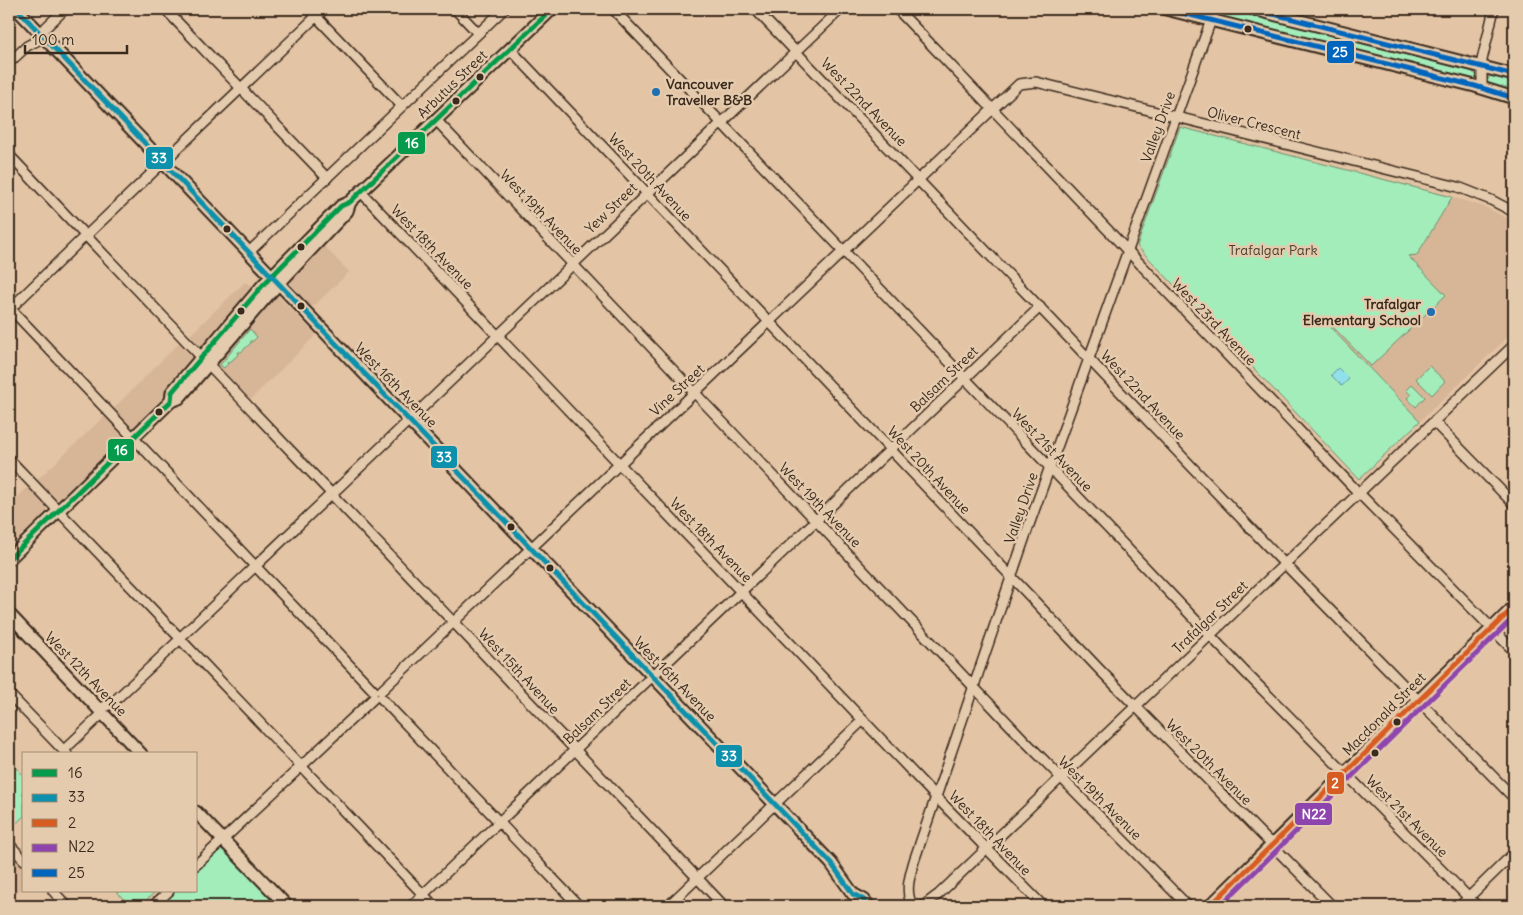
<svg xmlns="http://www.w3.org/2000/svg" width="1523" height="915" viewBox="0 0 1523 915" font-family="Delius,sans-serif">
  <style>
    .built { fill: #d7b597 }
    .green { fill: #a3edbb; stroke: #6f8c6c }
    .water { fill: #8fe0ea; stroke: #6d9798 }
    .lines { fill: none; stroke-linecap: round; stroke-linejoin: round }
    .street-casing { stroke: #3b2a1e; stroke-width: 12 }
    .secondary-casing { stroke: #3b2a1e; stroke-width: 15 }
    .street { stroke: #e5cbad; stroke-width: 9 }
    .secondary { stroke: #e5cbad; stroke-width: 11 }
    .bus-1-casing { stroke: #e5cbad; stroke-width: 9 }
    .bus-2-casing { stroke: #e5cbad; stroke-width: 9 }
    .bus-3-casing { stroke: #e5cbad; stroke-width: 9 }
    .bus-4-casing { stroke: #e5cbad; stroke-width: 9 }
    .bus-5-casing { stroke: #e5cbad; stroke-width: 9 }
    .bus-1 { stroke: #069a4c; stroke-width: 5 }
    .bus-2 { stroke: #0c90ab; stroke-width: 5 }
    .bus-3 { stroke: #d75c21; stroke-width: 5 }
    .bus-4 { stroke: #8e44ad; stroke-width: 5 }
    .bus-5 { stroke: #0065bd; stroke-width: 5 }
    .bus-dot { fill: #3b2a1e; stroke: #e5cbad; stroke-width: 2 }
    .poi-dot { fill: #1f6fb2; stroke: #e5cbad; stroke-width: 2 }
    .labels { text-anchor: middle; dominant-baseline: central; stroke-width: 5; stroke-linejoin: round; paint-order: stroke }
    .street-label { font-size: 14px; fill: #3b2a1e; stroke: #e5cbad }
    .poi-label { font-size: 14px; font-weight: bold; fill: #3b2a1e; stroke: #e5cbad; text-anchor: start }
    .park-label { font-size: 14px; fill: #453e2e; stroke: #e5cbad }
    .line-badge { stroke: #e5cbad; stroke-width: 2 }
    .badge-label { font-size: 14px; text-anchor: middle; font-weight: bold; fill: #fff }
  </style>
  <rect width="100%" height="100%" fill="#e3c4a4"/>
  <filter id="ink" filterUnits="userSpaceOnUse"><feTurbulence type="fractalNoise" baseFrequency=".02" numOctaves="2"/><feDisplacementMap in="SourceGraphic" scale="10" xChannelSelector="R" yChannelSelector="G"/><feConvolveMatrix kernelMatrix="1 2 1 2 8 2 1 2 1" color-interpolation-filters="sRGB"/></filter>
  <g filter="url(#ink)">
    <g class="built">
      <polygon points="1452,197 1485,207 1514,222 1514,331 1420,421 1331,328 1408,255 1417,255"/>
      <polygon points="321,243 349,272 315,305 311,307 292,287 289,278"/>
      <polygon points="245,282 256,288 202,348 196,346 188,337"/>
      <polygon points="274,296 279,297 315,334 313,338 249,401 214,363"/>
      <polygon points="180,342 192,356 194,359 192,363 136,427 130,427 112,410"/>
      <polygon points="106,415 122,433 123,438 122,441 61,499 55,500 36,481"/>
      <polygon points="28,487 46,506 47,511 9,547 9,506"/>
      <polygon points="9,850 24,865 24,886 9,900"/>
    </g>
    <g class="green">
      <path d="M 1221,9 L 1242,10 L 1314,28 L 1315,31 L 1364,41 L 1366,44 L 1369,42 C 1386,47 1471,64 1477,76 L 1473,80 L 1245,25 L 1222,17 L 1219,12 Z"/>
      <polygon points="1490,76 1514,79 1514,94 1489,84 1487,81"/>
      <polygon points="1180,127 1452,197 1417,255 1408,256 1446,295 1371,366 1333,327 1331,328 1420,421 1359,479 1137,246"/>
      <polygon points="250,329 257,337 253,341 250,341 251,343 241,352 238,352 239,354 230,362 227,362 228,364 224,368 220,365"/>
      <polygon points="1429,366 1445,381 1432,395 1416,379"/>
      <polygon points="1412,384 1425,397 1416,407 1407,398 1411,395 1406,390"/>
      <polygon points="9,761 24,776 24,793 22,793 24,795 24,816 9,830 9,788 11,789 15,784 13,782 9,784"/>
      <polygon points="221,849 226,851 278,906 160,906 176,891 196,891 196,872"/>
      <polygon points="116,891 156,891 140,906 130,906"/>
    </g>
    <polygon class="water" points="1338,368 1349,379 1342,386 1331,375"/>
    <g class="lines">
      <defs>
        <g id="street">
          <polyline points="165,9 327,178"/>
          <polyline points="309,9 402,106"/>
          <polyline points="455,9 478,33"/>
          <polyline points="613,9 1245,672 1477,906"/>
          <polyline points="755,9 1278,557 1514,798"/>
          <polyline points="897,9 1354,488 1514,651"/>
          <polyline points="40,33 65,9"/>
          <polyline points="510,49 1100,670 1332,906"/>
          <polyline points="9,63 27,46 44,37"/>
          <polyline points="1482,87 1482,60 1494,9"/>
          <polyline points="436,120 1025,741 1188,906"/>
          <polyline points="9,155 83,233"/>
          <polyline points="361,192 937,798 1043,906"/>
          <polyline points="89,233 324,9"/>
          <polyline points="90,240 329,491"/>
          <polyline points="249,252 504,9"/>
          <polyline points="9,307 374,691"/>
          <polyline points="9,310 82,239"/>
          <polyline points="1434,422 1514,504"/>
          <polyline points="9,459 177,635"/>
          <polyline points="335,491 841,9"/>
          <polyline points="335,498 724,906"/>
          <polyline points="183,635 328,497"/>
          <polyline points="183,642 434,906"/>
          <polyline points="381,691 1019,84 1036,82 1458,187 1491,200 1514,212"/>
          <polyline points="9,694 67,754"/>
          <polyline points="381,698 579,906"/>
          <polyline points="98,708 110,705 177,642"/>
          <polyline points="64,750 103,713"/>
          <polyline points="9,844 24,860"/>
          <polyline points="196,865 374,698"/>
          <polyline points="53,891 67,906"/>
          <polyline points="153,906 169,891"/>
          <polyline points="411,906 1040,307"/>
          <polyline points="668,906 863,720"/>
          <path d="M 913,906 C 904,893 910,875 914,861 L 1030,522 L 1215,9"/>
          <polyline points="923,906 939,894 1514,345"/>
          <polyline points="1460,906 1514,853"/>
        </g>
        <g id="secondary">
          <polyline points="17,9 831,863 853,894 864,900 869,906"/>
          <polyline points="1166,9 1475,86 1514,98"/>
          <polyline points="1253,9 1514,75"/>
          <polyline points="171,401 172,392 263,285 341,206 350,202 552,9"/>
          <polyline points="9,559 171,401 179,398 268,295 347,211 350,202"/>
          <polyline points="9,614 141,754"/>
          <polyline points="196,812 287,906"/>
          <polyline points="1210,906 1514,607"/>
        </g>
      </defs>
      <use href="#street" class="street-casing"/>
      <use href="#secondary" class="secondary-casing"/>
      <use href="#street" class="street"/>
      <use href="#secondary" class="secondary"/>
      <defs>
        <polyline id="bus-1" points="9,559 171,401 172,392 263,285 341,206 350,202 552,9"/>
        <polyline id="bus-2" points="17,9 831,863 853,894 864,900 869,906"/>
        <polyline id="bus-3" points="1210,906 1514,607"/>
        <polyline id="bus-4" points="1220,906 1514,617"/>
        <g id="bus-5">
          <polyline points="1166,9 1475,86 1514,98"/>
          <polyline points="1253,9 1514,75"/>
        </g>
      </defs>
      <use href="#bus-1" class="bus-1-casing"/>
      <use href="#bus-2" class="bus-2-casing"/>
      <use href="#bus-3" class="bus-3-casing"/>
      <use href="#bus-4" class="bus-4-casing"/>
      <use href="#bus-5" class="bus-5-casing"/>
      <use href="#bus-1" class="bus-1"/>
      <use href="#bus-2" class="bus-2"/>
      <use href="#bus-3" class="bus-3"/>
      <use href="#bus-4" class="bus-4"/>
      <use href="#bus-5" class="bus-5"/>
    </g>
  </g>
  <g class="bus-dot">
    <circle cx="1248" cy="29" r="4.5"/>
    <circle cx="480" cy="77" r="4.5"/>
    <circle cx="456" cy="101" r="4.5"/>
    <circle cx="227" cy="229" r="4.5"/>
    <circle cx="301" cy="247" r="4.5"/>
    <circle cx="301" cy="306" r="4.5"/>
    <circle cx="241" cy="311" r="4.5"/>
    <circle cx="159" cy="412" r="4.5"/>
    <circle cx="511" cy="527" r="4.5"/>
    <circle cx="550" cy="568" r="4.5"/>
    <circle cx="1397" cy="722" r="4.5"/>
    <circle cx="1375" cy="753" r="4.5"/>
  </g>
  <g class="poi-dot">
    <circle cx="656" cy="92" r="5"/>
    <circle cx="1431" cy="312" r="5"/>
  </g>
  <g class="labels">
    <g class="street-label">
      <text transform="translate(452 84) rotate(-44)">Arbutus Street</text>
      <text transform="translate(864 102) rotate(46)">West 22nd Avenue</text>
      <text transform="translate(1254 123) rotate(14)">Oliver Crescent</text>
      <text transform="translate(1158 127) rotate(-70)">Valley Drive</text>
      <text transform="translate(650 177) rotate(47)">West 20th Avenue</text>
      <text transform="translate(611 208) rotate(-44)">Yew Street</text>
      <text transform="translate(541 212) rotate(46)">West 19th Avenue</text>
      <text transform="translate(432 247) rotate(46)">West 18th Avenue</text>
      <text transform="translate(1214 322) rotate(46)">West 23rd Avenue</text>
      <text transform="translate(944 379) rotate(-44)">Balsam Street</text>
      <text transform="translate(396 385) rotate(46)">West 16th Avenue</text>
      <text transform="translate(677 390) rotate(-43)">Vine Street</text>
      <text transform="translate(1143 395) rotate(47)">West 22nd Avenue</text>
      <text transform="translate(1052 450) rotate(46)">West 21st Avenue</text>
      <text transform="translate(929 470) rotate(47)">West 20th Avenue</text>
      <text transform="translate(820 505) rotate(46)">West 19th Avenue</text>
      <text transform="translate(1021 508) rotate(-71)">Valley Drive</text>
      <text transform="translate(711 540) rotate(46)">West 18th Avenue</text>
      <text transform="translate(1210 617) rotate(-44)">Trafalgar Street</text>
      <text transform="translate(519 671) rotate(47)">West 15th Avenue</text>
      <text transform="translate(86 674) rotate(46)">West 12th Avenue</text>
      <text transform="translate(675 679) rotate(46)">West 16th Avenue</text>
      <text transform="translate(597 711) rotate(-44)">Balsam Street</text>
      <text transform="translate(1384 714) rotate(-45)">Macdonald Street</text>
      <text transform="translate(1209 762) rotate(45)">West 20th Avenue</text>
      <text transform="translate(1100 798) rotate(45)">West 19th Avenue</text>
      <text transform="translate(1407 816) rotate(45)">West 21st Avenue</text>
      <text transform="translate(990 833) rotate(46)">West 18th Avenue</text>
    </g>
    <g class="poi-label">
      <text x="666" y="84">Vancouver<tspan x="666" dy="16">Traveller B&amp;B</tspan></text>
      <text x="1421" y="304" text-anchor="end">Trafalgar<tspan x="1421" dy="16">Elementary School</tspan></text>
    </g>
    <g class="park-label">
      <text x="1273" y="250">Trafalgar Park</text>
    </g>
  </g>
  <g class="line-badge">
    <rect x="1326" y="40" width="29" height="24" rx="5" fill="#0065bd"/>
    <rect x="397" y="131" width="29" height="24" rx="5" fill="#069a4c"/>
    <rect x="145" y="146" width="29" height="24" rx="5" fill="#0c90ab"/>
    <rect x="107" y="438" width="28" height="24" rx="5" fill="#069a4c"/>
    <rect x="430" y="445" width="28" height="24" rx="5" fill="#0c90ab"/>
    <rect x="715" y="744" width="28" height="24" rx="5" fill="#0c90ab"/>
    <rect x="1326" y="771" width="19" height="24" rx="5" fill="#d75c21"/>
    <rect x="1294" y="802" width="39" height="24" rx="5" fill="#8e44ad"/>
  </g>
  <g class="badge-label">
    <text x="1340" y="57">25</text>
    <text x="412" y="148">16</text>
    <text x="159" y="163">33</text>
    <text x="121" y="455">16</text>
    <text x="444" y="462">33</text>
    <text x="729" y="761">33</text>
    <text x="1335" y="788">2</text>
    <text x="1314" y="819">N22</text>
  </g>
  <rect width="1523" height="915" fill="none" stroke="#e5cbad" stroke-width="30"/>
  <rect x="15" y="15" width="1493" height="885" fill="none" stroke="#3b2a1e" stroke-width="2" filter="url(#ink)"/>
  <rect x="22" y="752" width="175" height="140" fill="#e5cbad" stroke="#a18b74"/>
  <rect x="32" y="769" width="25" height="8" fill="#069a4c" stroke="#a18b74"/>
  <text x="68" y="778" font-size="15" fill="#3b2a1e">16</text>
  <rect x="32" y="794" width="25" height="8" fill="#0c90ab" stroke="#a18b74"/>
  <text x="68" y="802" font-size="15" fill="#3b2a1e">33</text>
  <rect x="32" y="819" width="25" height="8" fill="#d75c21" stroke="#a18b74"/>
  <text x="68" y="828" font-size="15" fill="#3b2a1e">2</text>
  <rect x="32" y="844" width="25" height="8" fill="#8e44ad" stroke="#a18b74"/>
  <text x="68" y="852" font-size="15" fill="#3b2a1e">N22</text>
  <rect x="32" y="869" width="25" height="8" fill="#0065bd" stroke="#a18b74"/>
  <text x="68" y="878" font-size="15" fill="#3b2a1e">25</text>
  <path d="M25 45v8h102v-8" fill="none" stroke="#3b2a1e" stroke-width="2.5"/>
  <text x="32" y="45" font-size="15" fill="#3b2a1e" stroke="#e5cbad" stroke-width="4" paint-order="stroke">100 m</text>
</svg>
